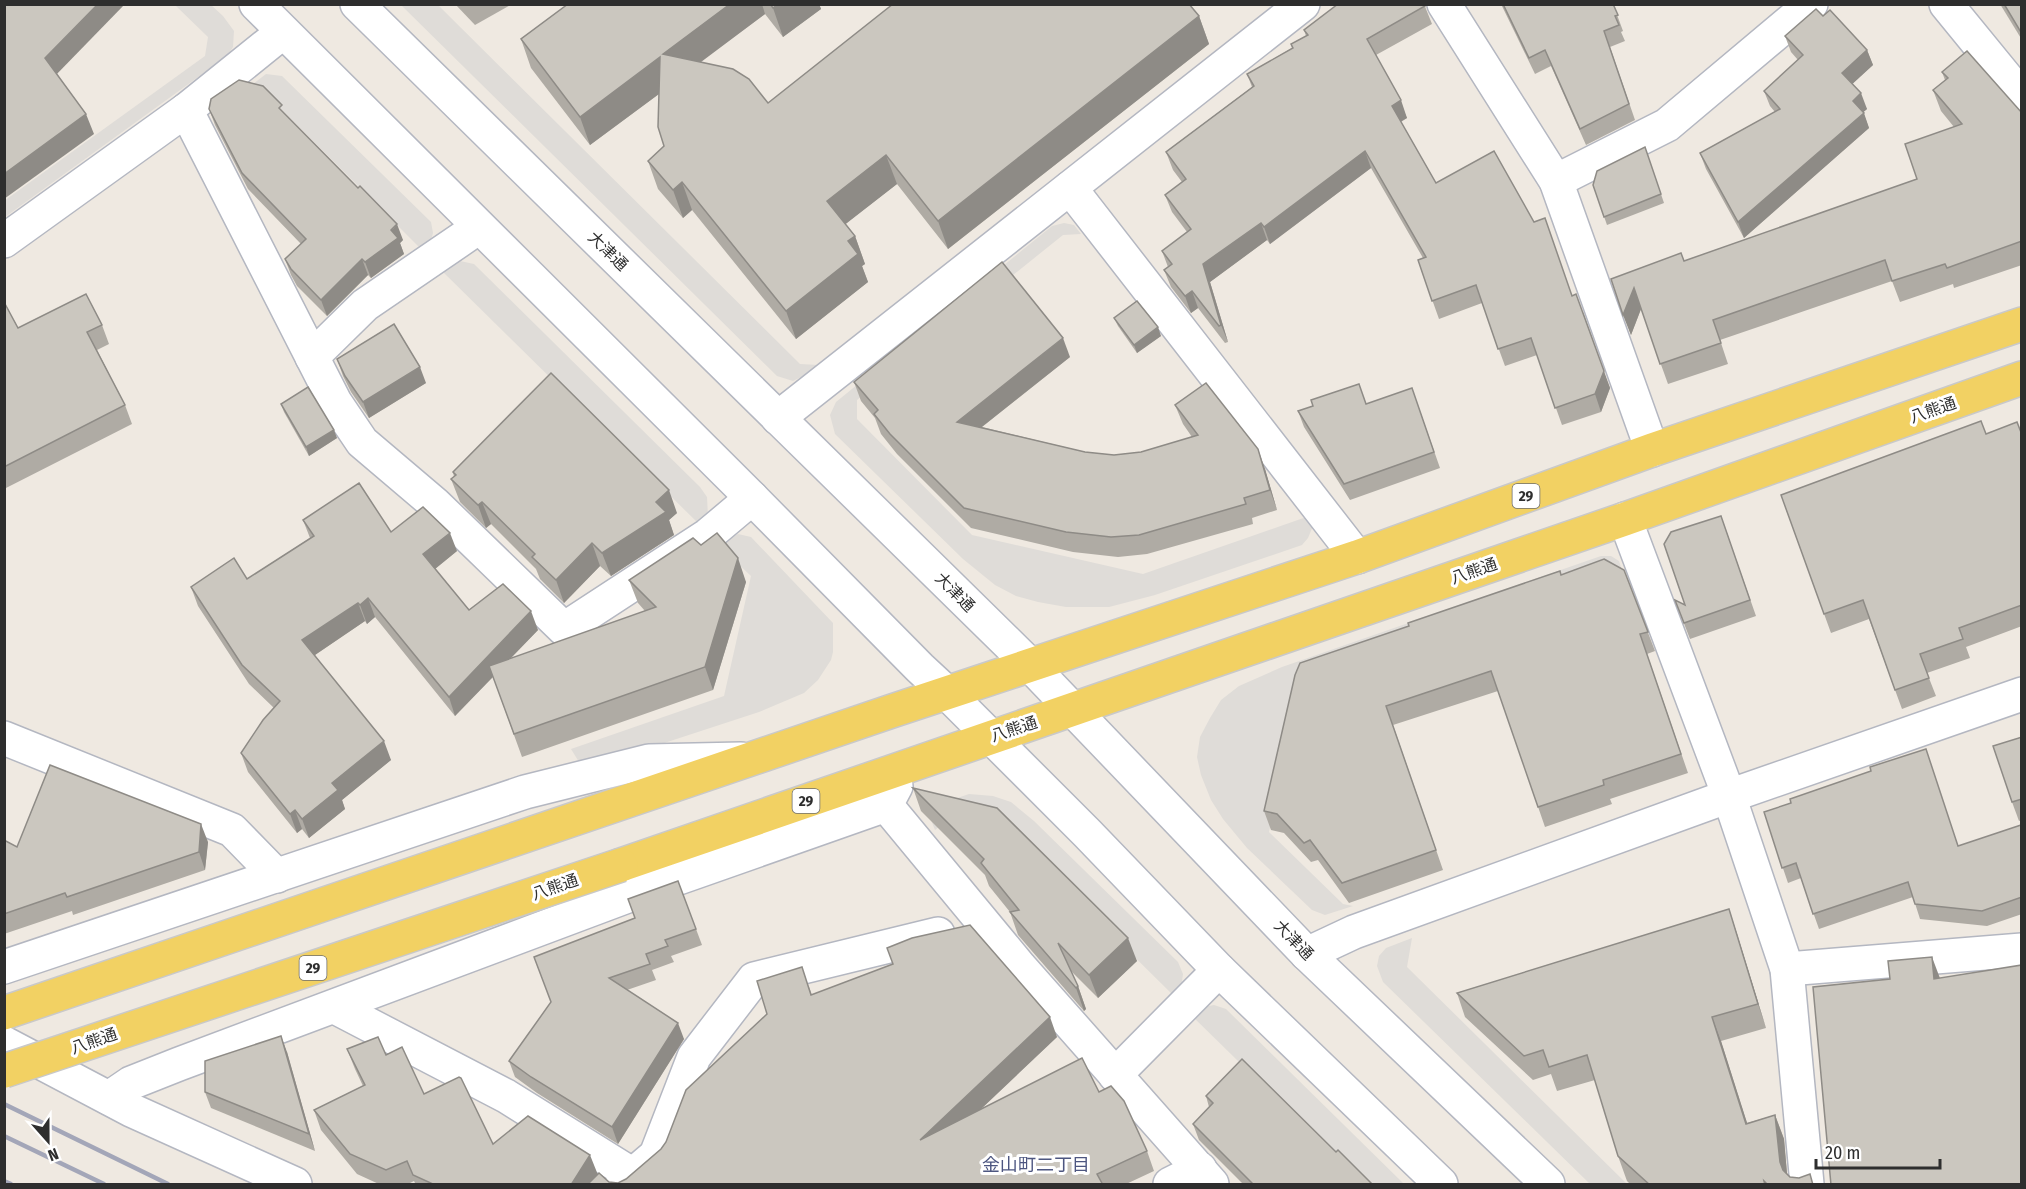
<svg xmlns="http://www.w3.org/2000/svg" width="2026" height="1189" viewBox="0 0 2026 1189" font-family="'Fira Sans Condensed','Noto Sans JP',sans-serif">
  <style>
    .plaza { fill: #dfdcd8 }
    .lines { fill: none; stroke-linecap: round; stroke-linejoin: round }
    .street-casing { stroke: #b4b7c1; stroke-width: 36 }
    .secondary-casing { stroke: #b4b7c1; stroke-width: 36 }
    .primary-casing { stroke: #c9c9c9; stroke-width: 36 }
    .street { stroke: #fff; stroke-width: 33 }
    .secondary { stroke: #fff; stroke-width: 33 }
    .primary { stroke: #f2d163; stroke-width: 33 }
    .rail { stroke: #a3a6b8; stroke-width: 4.5 }
    .primary-bridge-casing { stroke: #c9c9c9; stroke-width: 36; stroke-linecap: butt }
    .primary-bridge { stroke: #f2d163; stroke-width: 33 }
    .wall { fill: #afaba4 }
    .shaded-wall { fill: #8e8b86 }
    .building { fill: #cbc7bf; stroke: #8e8b86; stroke-width: 1.5 }
    .labels { text-anchor: middle; dominant-baseline: central; stroke-width: 6; stroke-linejoin: round; paint-order: stroke }
    .shield { fill: #fff; stroke: #6d6d6d; stroke-width: 1.5 }
    .shield-label { font-size: 15px; font-weight: bold; fill: #2e2e2e }
    .street-label { font-size: 16px; fill: #2e2e2e; stroke: #fff }
    .neighbourhood-label { font-size: 18px; fill: #4d5680; stroke: #fff }
  </style>
  <rect width="100%" height="100%" fill="#efe9e1"/>
  <g class="plaza">
    <polygon points="175,5 211,5 223,16 234,31 233,47 227,56 5,217 4,201 205,56 208,37"/>
    <polygon points="401,5 438,5 800,364 819,365 807,374 793,381 777,376"/>
    <polygon points="266,74 282,76 431,222 433,233 430,243 424,252 263,91 245,90"/>
    <polygon points="1064,223 1074,225 1081,234 1063,235 857,400 857,419 972,535 1143,574 1312,515 1313,526 1308,538 1302,545 1155,595 1109,607 1066,607 1038,602 1016,596 995,585 963,559 835,434 830,415 836,402 1052,226"/>
    <polygon points="460,261 474,264 700,487 707,497 708,517 701,526 441,270"/>
    <polygon points="738,534 751,537 833,623 833,652 831,660 818,680 804,693 759,712 594,766 579,762 571,749 724,696 751,576 717,544"/>
    <polygon points="1601,556 1611,556 1619,561 1626,582 1302,680 1269,832 1343,904 1353,906 1325,915 1312,910 1247,848 1223,819 1211,800 1201,775 1197,757 1200,737 1210,718 1221,700 1239,686 1282,667"/>
    <polygon points="969,794 993,796 1011,802 1034,821 1178,962 1183,974 1181,988 1174,996 1007,831 950,818 935,830 931,820 946,802"/>
    <polygon points="1412,938 1407,967 1627,1184 1590,1184 1383,982 1377,966 1379,956 1386,948"/>
    <polygon points="1214,1005 1226,1009 1404,1184 1364,1184 1191,1015 1204,1007"/>
  </g>
  <g class="lines">
    <defs>
      <g id="street">
        <polyline points="1444,4 1556,181 1652,450"/>
        <polyline points="1946,4 2022,97"/>
        <polyline points="186,110 335,402 362,442 435,504 564,629 708,535 752,498"/>
        <polyline points="1556,181 1667,125 1811,4"/>
        <polyline points="1070,188 1357,557"/>
        <polyline points="4,241 186,110 283,32"/>
        <polyline points="312,357 365,305 479,227"/>
        <polyline points="778,418 1303,4"/>
        <polyline points="1625,519 1729,796 1787,969 1807,1184"/>
        <polyline points="4,738 232,830 277,876"/>
        <polyline points="896,786 886,805 1020,967 1212,1184"/>
        <polyline points="1307,954 1354,932 1729,796 2022,694"/>
        <polyline points="4,967 525,792 649,761 741,759"/>
        <polyline points="1787,969 2022,950"/>
        <polyline points="335,1007 506,1096 633,1175"/>
        <polyline points="1115,1075 1219,970"/>
        <polyline points="109,1098 131,1083 179,1064 633,894 886,805"/>
        <polyline points="622,1184 656,1155 694,1057 754,979 938,934"/>
        <polyline points="1170,1184 1200,1169"/>
      </g>
      <g id="secondary">
        <polyline points="256,4 752,498 920,668 947,693 1087,833 1219,970 1441,1184"/>
        <polyline points="357,4 1030,665 1307,954 1548,1184"/>
        <polyline points="4,1043 131,1110 295,1184"/>
      </g>
      <g id="primary">
        <polyline points="621,865 1625,519 2022,378"/>
        <polyline points="4,1013 892,711 1357,557 1652,450 2022,324"/>
      </g>
    </defs>
    <use href="#street" class="street-casing"/>
    <use href="#secondary" class="secondary-casing"/>
    <use href="#primary" class="primary-casing"/>
    <use href="#street" class="street"/>
    <use href="#secondary" class="secondary"/>
    <use href="#primary" class="primary"/>
    <g class="rail">
      <polyline points="4,1104 168,1184"/>
      <polyline points="4,1136 104,1184"/>
      <polyline points="4,1181 11,1184"/>
    </g>
    <defs>
      <polyline id="primary-bridge" points="4,1071 621,865"/>
    </defs>
    <use href="#primary-bridge" class="primary-bridge-casing"/>
    <use href="#primary-bridge" class="primary-bridge"/>
  </g>
  <g class="wall">
    <polygon points="455,4 512,4 475,25"/>
    <polygon points="568,4 819,4 821,9 783,37 765,14 700,62 768,103 1199,16 1209,44 948,249 897,184 845,224 855,236 865,264 862,266 868,282 796,339 692,210 683,218 658,189 648,161 664,146 659,94 590,145 531,68 521,39"/>
    <polygon points="1424,4 1432,24 1376,55 1407,118 1401,122 1436,183 1572,296 1610,388 1601,412 1562,425 1537,355 1505,366 1482,303 1439,319 1418,260 1423,258 1371,168 1270,244 1267,240 1210,282 1228,342 1225,343 1198,308 1191,313 1171,287 1164,270 1168,267 1162,251 1187,232 1172,212 1165,195 1182,182 1173,170 1166,152 1252,87 1247,74 1292,48 1291,44 1306,36 1304,30"/>
    <polygon points="1501,4 1613,4 1623,31 1621,32 1625,41 1610,47 1635,120 1586,145 1551,66 1535,74"/>
    <polygon points="2000,4 2022,4 2022,40"/>
    <polygon points="1823,16 1867,50 1873,65 1852,84 1867,109 1863,112 1869,128 1744,238 1706,169 1700,153 1775,112 1770,106 1764,91 1798,60 1791,52 1785,36"/>
    <polygon points="1942,72 2022,113 2022,265 1954,288 1953,284 1900,302 1892,281 1720,340 1728,364 1668,384 1641,309 1631,335 1611,279 1684,261 1917,179 1954,127 1941,111 1933,90 1945,80"/>
    <polygon points="209,109 284,113 403,240 400,243 404,254 371,278 368,275 327,316 297,286 291,275 285,259 301,244 248,189 215,125"/>
    <polygon points="1645,147 1664,203 1607,225 1593,185"/>
    <polygon points="4,302 18,328 102,325 109,344 97,350 125,405 132,424 4,489"/>
    <polygon points="1114,318 1161,336 1137,353 1118,326"/>
    <polygon points="1070,357 982,427 1085,452 1114,455 1141,452 1192,437 1183,424 1175,405 1265,469 1277,510 1252,518 1253,524 1147,554 1118,557 1073,552 971,528 897,454 881,434 875,418 861,401 854,382"/>
    <polygon points="337,359 426,383 369,418 351,392 343,376"/>
    <polygon points="1412,388 1440,468 1350,500 1304,427 1298,411 1367,404"/>
    <polygon points="281,404 337,438 309,456 284,412"/>
    <polygon points="1986,434 2022,435 2022,626 1966,647 1970,658 1927,673 1936,696 1902,709 1869,619 1831,633 1781,495"/>
    <polygon points="453,472 677,513 669,520 674,535 611,576 600,566 564,603 540,579 536,569 491,524 486,528 460,502 451,479 454,477"/>
    <polygon points="1721,516 1756,616 1690,639 1675,600 1685,605"/>
    <polygon points="303,520 391,532 457,551 435,569 469,610 538,630 510,659 645,611 638,603 629,580 701,545 746,582 713,690 522,757 493,677 455,716 375,617 367,624 365,621 315,655 391,760 342,800 345,809 309,838 302,829 297,833 248,772 241,753 274,708 249,684 198,606 191,587 247,579 310,538"/>
    <polygon points="1624,570 1655,651 1647,654 1688,773 1610,799 1612,804 1545,827 1498,691 1393,725 1443,870 1349,903 1318,860 1311,862 1284,833 1271,830 1264,811 1295,675 1561,575"/>
    <polygon points="2022,737 2022,820 2019,821 2012,802"/>
    <polygon points="1926,749 1958,846 2022,828 2022,914 1987,926 1920,919 1913,897 1819,929 1801,878 1788,883 1764,812 1791,803"/>
    <polygon points="913,788 1137,961 1098,998 1071,971 1078,986 1086,1009 1084,1011 1018,935 1010,912 989,886 985,875 921,811"/>
    <polygon points="4,840 17,847 208,842 205,870 73,915 72,911 4,934"/>
    <polygon points="678,881 702,945 671,956 674,962 652,970 656,980 627,990 684,1039 618,1144 537,1093 515,1077 509,1061 635,918"/>
    <polygon points="1729,909 1737,934 1766,1028 1721,1041 1747,1123 1775,1115 1784,1139 1787,1174 1790,1177 1814,1185 1631,1185 1627,1181 1618,1156 1595,1080 1557,1091 1551,1074 1533,1080 1465,1017 1457,993"/>
    <polygon points="809,987 812,995 1057,1037 980,1110 1099,1092 1147,1151 1154,1171 1124,1185 416,1185 414,1181 406,1185 381,1185 357,1174 321,1130 314,1110 363,1086 355,1069 347,1049 386,1055 424,1094 493,1144 597,1174 609,1182 618,1183 626,1179 661,1149"/>
    <polygon points="287,1052 315,1151 211,1108 205,1092"/>
    <polygon points="1206,1096 1336,1152 1373,1185 1244,1185 1199,1140 1193,1124 1209,1107"/>
  </g>
  <g class="shaded-wall">
    <polygon points="98,4 125,4 53,78 45,58"/>
    <polygon points="730,4 762,4 765,14 673,83 663,54"/>
    <polygon points="778,4 819,4 821,9 783,37 773,8"/>
    <polygon points="1199,16 1209,44 948,249 938,221"/>
    <polygon points="1867,50 1873,65 1848,88 1842,73"/>
    <polygon points="660,57 671,85 590,145 580,117"/>
    <polygon points="1861,93 1867,109 1859,116 1853,101"/>
    <polygon points="1401,100 1407,118 1398,123 1392,106"/>
    <polygon points="1864,113 1869,128 1744,238 1738,222"/>
    <polygon points="86,114 94,134 4,199 4,174"/>
    <polygon points="1365,151 1371,168 1270,244 1264,227"/>
    <polygon points="886,155 897,184 838,230 827,201"/>
    <polygon points="682,182 692,210 683,218 673,190"/>
    <polygon points="1261,223 1267,240 1210,282 1228,342 1221,325 1203,264"/>
    <polygon points="397,224 403,240 400,243 404,254 371,278 365,262"/>
    <polygon points="855,236 865,264 862,266 868,282 796,339 786,311 848,241"/>
    <polygon points="362,259 368,275 327,316 321,300"/>
    <polygon points="1634,288 1641,309 1631,335 1623,315"/>
    <polygon points="1192,291 1198,308 1191,313 1185,296"/>
    <polygon points="1583,312 1610,388 1601,412 1595,394"/>
    <polygon points="1158,327 1161,336 1137,353 1134,345"/>
    <polygon points="1063,338 1070,357 964,441 957,422"/>
    <polygon points="420,367 426,383 369,418 363,402"/>
    <polygon points="334,430 337,438 309,456 306,447"/>
    <polygon points="1258,449 1265,469 1277,510 1270,490"/>
    <polygon points="669,490 677,513 669,520 674,535 611,576 602,553"/>
    <polygon points="482,502 491,524 486,528 478,505"/>
    <polygon points="450,533 457,551 430,573 423,554"/>
    <polygon points="592,543 600,566 564,603 556,580"/>
    <polygon points="738,558 746,582 713,690 705,667"/>
    <polygon points="368,598 375,617 367,624 360,605"/>
    <polygon points="358,603 365,621 309,659 302,640"/>
    <polygon points="531,611 538,630 455,716 449,697"/>
    <polygon points="384,741 391,760 342,800 345,809 309,838 302,819 332,783"/>
    <polygon points="295,810 302,829 297,833 290,814"/>
    <polygon points="201,824 208,842 205,870 199,852"/>
    <polygon points="1729,909 1737,934 1766,1028 1758,1004"/>
    <polygon points="1128,938 1137,961 1098,998 1089,975"/>
    <polygon points="1932,957 1941,981 1934,979"/>
    <polygon points="1078,986 1086,1009 1084,1011 1076,988"/>
    <polygon points="1050,1017 1057,1037 927,1160 920,1140"/>
    <polygon points="1712,1017 1721,1041 1755,1148 1746,1124"/>
    <polygon points="678,1023 684,1039 618,1144 612,1127"/>
    <polygon points="281,1036 287,1052 315,1151 309,1134"/>
    <polygon points="1775,1115 1784,1139 1788,1185 1780,1162"/>
    <polygon points="590,1155 598,1175 591,1185 571,1185"/>
  </g>
  <g class="building">
    <polygon points="4,4 98,4 45,58 86,114 4,174"/>
    <polygon points="568,4 730,4 663,54 733,69 749,79 768,103 893,4 1189,4 1199,16 938,221 886,155 827,201 855,236 848,241 858,254 786,311 682,182 673,190 648,161 664,146 658,127 660,57 580,117 521,39"/>
    <polygon points="770,4 778,4 773,8"/>
    <polygon points="1338,4 1424,4 1425,6 1367,39 1401,100 1392,106 1436,183 1494,151 1534,222 1545,218 1572,296 1576,294 1604,371 1595,394 1555,408 1531,338 1498,349 1476,285 1432,301 1418,260 1426,257 1365,151 1264,227 1261,223 1203,264 1221,325 1219,326 1192,291 1185,296 1164,270 1172,264 1162,251 1191,229 1165,195 1186,179 1166,152 1254,86 1247,74 1293,48 1291,44 1308,35 1304,30"/>
    <polygon points="1503,4 1613,4 1618,15 1615,16 1619,25 1604,31 1629,104 1580,129 1545,50 1529,58"/>
    <polygon points="2004,4 2022,4 2022,34"/>
    <polygon points="1816,9 1823,16 1830,10 1867,50 1842,73 1861,93 1853,101 1864,113 1738,222 1700,153 1780,109 1764,91 1803,55 1785,36"/>
    <polygon points="1967,51 2022,113 2022,241 1947,268 1945,264 1892,281 1885,260 1713,320 1721,343 1660,364 1634,288 1623,315 1611,279 1681,253 1684,261 1917,179 1905,144 1962,124 1933,90 1948,78 1942,72"/>
    <polygon points="239,80 263,86 282,105 279,108 358,188 360,186 397,224 391,230 398,238 365,262 362,259 321,300 291,269 285,259 306,239 242,173 209,109 211,99"/>
    <polygon points="1645,147 1661,194 1604,217 1593,185 1597,171"/>
    <polygon points="1002,262 1063,338 957,422 1085,452 1114,455 1141,452 1198,435 1175,405 1206,383 1258,449 1270,490 1244,498 1246,504 1139,535 1111,537 1066,532 964,508 890,434 874,414 878,410 854,382"/>
    <polygon points="86,294 102,325 87,332 125,405 4,467 4,302 18,328"/>
    <polygon points="1137,301 1158,327 1134,345 1114,318"/>
    <polygon points="394,324 420,367 363,402 345,376 337,359"/>
    <polygon points="551,373 669,490 656,502 666,512 602,553 592,543 556,580 532,557 535,554 482,502 478,505 451,479 456,475 453,472"/>
    <polygon points="1359,384 1366,404 1412,388 1434,452 1344,484 1298,411 1313,406 1311,400"/>
    <polygon points="308,387 334,430 306,447 281,404"/>
    <polygon points="1981,421 1986,434 2017,422 2022,435 2022,605 1959,628 1963,639 1920,654 1929,678 1895,690 1863,600 1824,614 1781,495"/>
    <polygon points="359,483 391,532 423,507 450,533 423,554 469,610 503,584 531,611 449,697 368,598 360,605 358,603 302,640 384,741 332,783 338,790 302,819 295,810 290,814 241,753 263,720 280,701 242,665 191,587 234,558 247,579 314,536 303,520"/>
    <polygon points="1721,516 1750,600 1684,623 1675,600 1685,605 1664,544 1671,532"/>
    <polygon points="717,533 738,558 705,667 514,734 489,666 656,607 629,580 693,538 701,545"/>
    <polygon points="1604,559 1624,570 1648,632 1640,634 1681,754 1603,780 1604,785 1538,807 1491,671 1386,706 1436,850 1342,883 1310,840 1304,843 1277,814 1264,811 1295,675 1300,663 1409,626 1408,623 1560,571 1561,575"/>
    <polygon points="2022,737 2022,799 2012,802 1993,746"/>
    <polygon points="1926,749 1958,846 2021,825 2022,828 2022,897 1982,911 1915,904 1908,882 1813,914 1796,863 1782,868 1764,812 1791,803 1790,799 1871,771 1870,767"/>
    <polygon points="50,765 201,824 199,852 67,897 65,893 4,914 4,840 17,847"/>
    <polygon points="913,788 997,808 1128,938 1089,975 1058,943 1078,986 1076,988 1010,912 1019,910 981,863 984,859"/>
    <polygon points="678,881 696,929 665,940 668,946 646,954 650,964 609,978 678,1023 612,1127 531,1077 509,1061 551,1002 534,957 635,918 628,899"/>
    <polygon points="1729,909 1758,1004 1712,1017 1746,1124 1775,1115 1780,1162 1783,1170 1790,1177 1799,1178 1810,1174 1813,1185 1768,1185 1764,1181 1765,1185 1650,1185 1618,1156 1587,1055 1549,1067 1543,1050 1524,1056 1457,993"/>
    <polygon points="970,925 1050,1017 920,1140 1082,1058 1099,1092 1111,1086 1124,1101 1147,1151 1097,1174 1103,1185 587,1185 599,1173 609,1182 618,1183 626,1179 661,1149 666,1142 686,1090 767,1014 757,981 802,967 811,995 893,964 887,948 912,938"/>
    <polygon points="1932,957 1934,979 2022,965 2022,1185 1831,1185 1813,987 1890,979 1888,961"/>
    <polygon points="281,1036 309,1134 205,1092 205,1061"/>
    <polygon points="378,1037 386,1055 402,1047 424,1094 459,1077 461,1078 493,1144 528,1116 590,1155 571,1185 435,1185 413,1175 407,1161 386,1170 350,1154 314,1110 365,1085 347,1049"/>
    <polygon points="1242,1059 1336,1152 1338,1150 1373,1185 1254,1185 1193,1124 1213,1103 1206,1096"/>
  </g>
  <g class="labels">
    <g class="shield">
      <rect x="1512.5" y="484" width="27" height="24" rx="4.5"/>
      <rect x="792.5" y="789" width="27" height="24" rx="4.5"/>
      <rect x="299.5" y="956" width="27" height="24" rx="4.5"/>
    </g>
    <g class="shield-label">
      <text x="1526" y="496">29</text>
      <text x="806" y="801">29</text>
      <text x="313" y="968">29</text>
    </g>
    <g class="street-label">
      <text transform="translate(608 251) rotate(44)">大津通</text>
      <text transform="translate(1933 410) rotate(-19)">八熊通</text>
      <text transform="translate(1474 571) rotate(-19)">八熊通</text>
      <text transform="translate(955 592) rotate(45)">大津通</text>
      <text transform="translate(1014 729) rotate(-18)">八熊通</text>
      <text transform="translate(555 887) rotate(-19)">八熊通</text>
      <text transform="translate(1294 940) rotate(46)">大津通</text>
      <text transform="translate(94 1041) rotate(-19)">八熊通</text>
    </g>
    <g class="neighbourhood-label">
      <text x="1036" y="1165">金山町二丁目</text>
    </g>
  </g>
  <rect width="2026" height="1189" fill="none" stroke="#2e2e2e" stroke-width="12"/>
  <g transform="translate(48 1141) rotate(159)" stroke="#ffffff" stroke-width="4.5" paint-order="stroke">
  <path d="M0-4.5L10 22L0 15L-10 22Z" fill="#2e2e2e"/>
  <text y="-9" font-size="16" font-weight="bold" text-anchor="middle" fill="#2e2e2e">N</text>
  </g>
  <path d="M1816 1159v9h124v-9" fill="none" stroke="#2e2e2e" stroke-width="3"/>
  <text x="1825" y="1159" font-size="18" fill="#2e2e2e" stroke="#ffffff" stroke-width="4.5" paint-order="stroke">20 m</text>
</svg>
